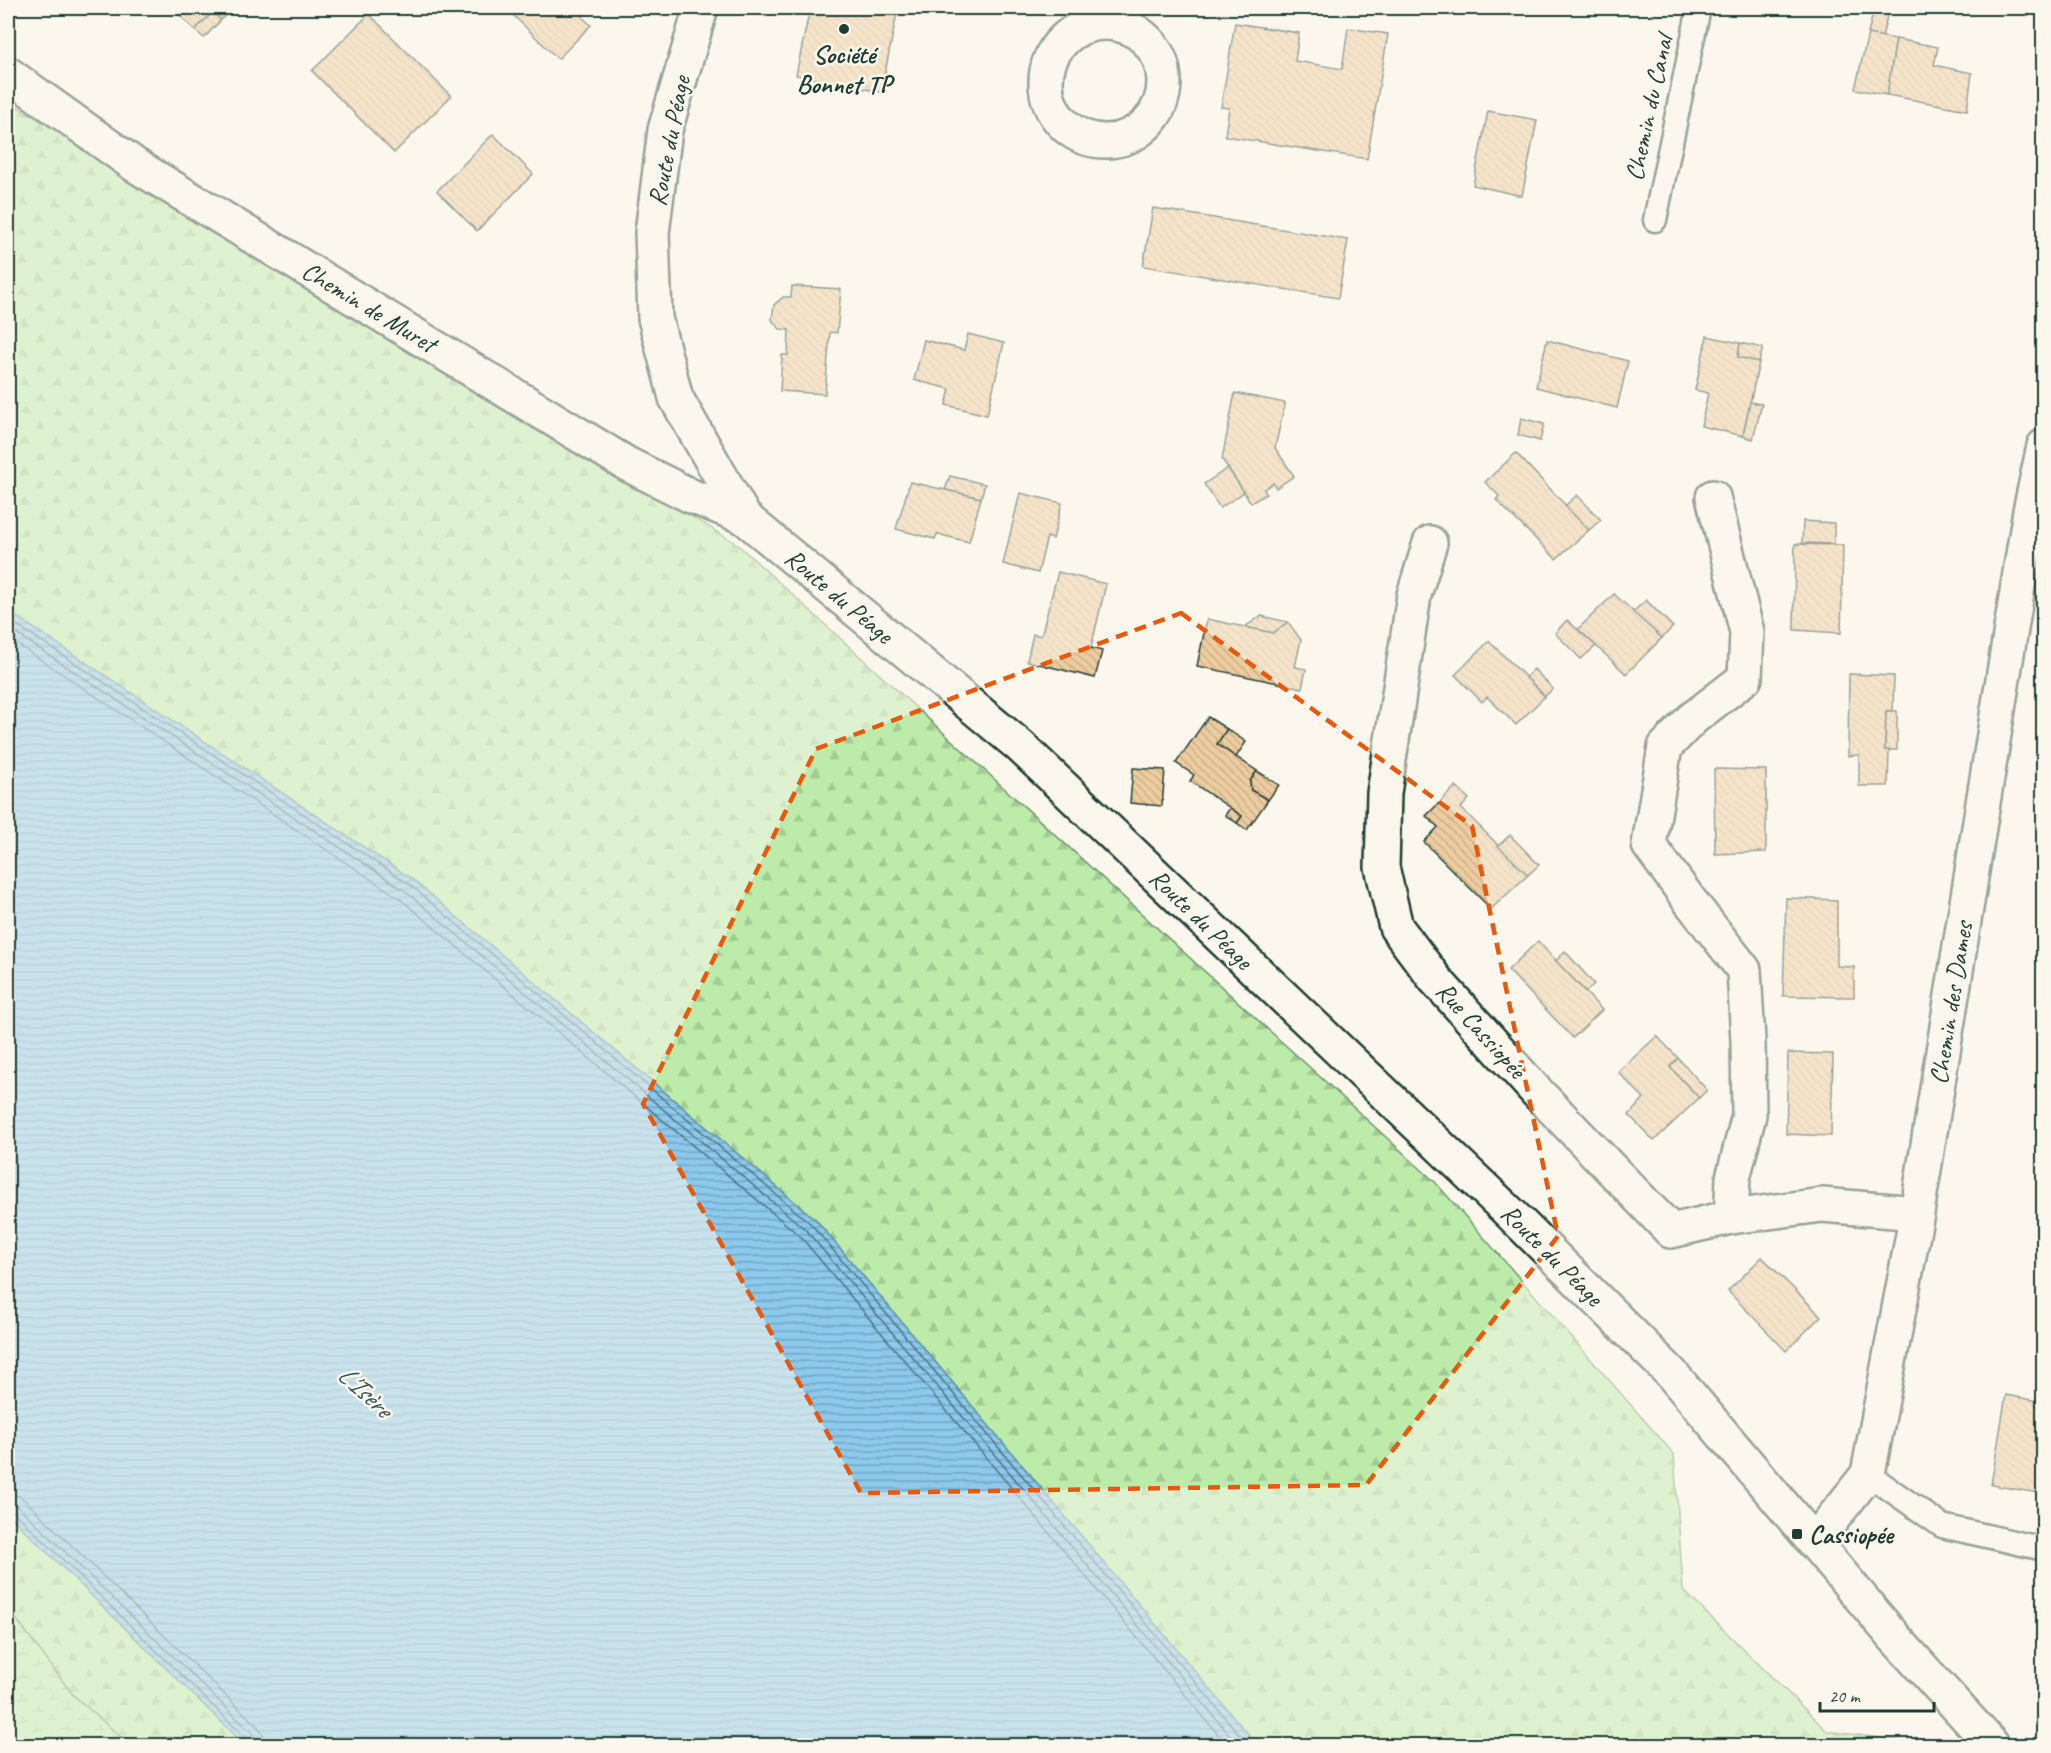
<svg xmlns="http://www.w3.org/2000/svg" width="2051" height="1753" viewBox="0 0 2051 1753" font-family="Caveat,sans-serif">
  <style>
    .forest { fill: url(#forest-firs); stroke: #6e946f; stroke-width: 1.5 }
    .wetland { fill: url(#wetland-marsh); stroke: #6e946f; stroke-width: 1.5 }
    .water { fill: url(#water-rules); stroke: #6091a2; stroke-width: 1.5 }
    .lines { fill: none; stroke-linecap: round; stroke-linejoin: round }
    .shore { stroke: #4b757e; stroke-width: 1.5 }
    .building { fill: url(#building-back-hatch); stroke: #1f3d34; stroke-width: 1.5 }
    .lane-casing { stroke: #1f3d34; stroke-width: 27 }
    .street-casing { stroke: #1f3d34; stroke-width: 38 }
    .secondary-casing { stroke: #1f3d34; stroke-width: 38 }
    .lane { stroke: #fbf7ec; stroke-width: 22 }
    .street { stroke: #fbf7ec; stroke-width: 33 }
    .secondary { stroke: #fbf7ec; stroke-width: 33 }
    .marked { fill: none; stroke: #e8590c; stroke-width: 4.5; stroke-dasharray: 12 8; stroke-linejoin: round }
    .poi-dot { fill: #1f3d34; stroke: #fbf7ec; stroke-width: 2 }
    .labels { text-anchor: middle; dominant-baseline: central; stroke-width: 5; stroke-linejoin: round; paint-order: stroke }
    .poi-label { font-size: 26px; font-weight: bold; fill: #1f3d34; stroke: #fbf7ec }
    .street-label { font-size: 26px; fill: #1f3d34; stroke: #fbf7ec }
    .water-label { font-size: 27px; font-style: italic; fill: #355959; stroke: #fbf7ec }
  </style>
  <defs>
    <pattern id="forest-firs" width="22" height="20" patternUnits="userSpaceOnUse" patternTransform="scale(1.5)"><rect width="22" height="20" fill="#bdecaa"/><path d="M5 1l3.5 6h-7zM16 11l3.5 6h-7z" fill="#a2cb93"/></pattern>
    <pattern id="wetland-marsh" width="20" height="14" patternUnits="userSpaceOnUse" patternTransform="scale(1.5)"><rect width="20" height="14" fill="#bdecaa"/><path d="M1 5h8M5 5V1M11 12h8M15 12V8" fill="none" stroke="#a2cb93"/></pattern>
    <pattern id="water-rules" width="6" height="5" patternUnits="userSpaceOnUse" patternTransform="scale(1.5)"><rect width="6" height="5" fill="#8cc9ec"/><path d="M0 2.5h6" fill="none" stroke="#72a4c0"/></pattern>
    <pattern id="building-back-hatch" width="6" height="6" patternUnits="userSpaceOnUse" patternTransform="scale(1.5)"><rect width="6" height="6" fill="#edcc9f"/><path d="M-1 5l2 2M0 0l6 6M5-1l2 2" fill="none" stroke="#cbb08a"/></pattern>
  </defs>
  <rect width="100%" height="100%" fill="#fbf7ec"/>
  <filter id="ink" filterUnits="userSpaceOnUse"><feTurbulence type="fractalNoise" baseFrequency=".0167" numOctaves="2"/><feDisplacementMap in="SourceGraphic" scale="12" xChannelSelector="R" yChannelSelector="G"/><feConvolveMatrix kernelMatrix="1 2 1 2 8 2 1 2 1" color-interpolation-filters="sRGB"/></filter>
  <g filter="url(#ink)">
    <g class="forest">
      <polygon points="8,101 737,544 1435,1182 1674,1454 1683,1590 1827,1731 1912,1742 1915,1745 1257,1745 816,1220 412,879 8,611"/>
      <polygon points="8,1514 245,1745 130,1745 73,1695 8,1608"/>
    </g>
    <polygon class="wetland" points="8,1608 73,1695 130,1745 8,1745"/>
    <polygon class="water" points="8,611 412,879 816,1220 1257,1745 245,1745 8,1514"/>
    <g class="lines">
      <g class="shore">
        <polyline points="8,619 409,884 811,1224 1249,1746"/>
        <polyline points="8,628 404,890 806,1230 1239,1746"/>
        <polyline points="8,638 399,898 800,1236 1228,1746"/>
        <polyline points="8,1494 17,1495 26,1501 258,1727 264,1736 265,1746"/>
        <polyline points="8,1503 19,1507 252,1733 255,1739 256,1746"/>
        <polyline points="8,1510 14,1512 247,1739 249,1746"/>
      </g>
    </g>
    <g class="building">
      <polygon points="172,8 233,8 221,20 213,12 195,30"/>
      <polygon points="506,8 591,8 582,17 591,25 558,59"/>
      <polygon points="810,8 898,8 881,92 796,75"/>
      <polygon points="1874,8 1889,8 1882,37 1868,34"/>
      <polygon points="213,12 221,20 204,38 195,30"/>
      <polygon points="369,14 451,96 394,153 312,71"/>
      <polygon points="1235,23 1299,33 1295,61 1342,69 1348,28 1388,34 1367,159 1225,136 1229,108 1221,107"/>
      <polygon points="1868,34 1896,39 1887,95 1855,89"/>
      <polygon points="1896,39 1938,47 1934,65 1972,73 1967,110 1887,95"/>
      <polygon points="1488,111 1537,120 1522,196 1473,185"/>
      <polygon points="493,134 533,174 477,231 437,191"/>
      <polygon points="1153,208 1348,240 1338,298 1143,266"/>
      <polygon points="792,286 841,289 837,333 830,332 825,394 780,391 782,355 788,355 789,330 780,329 772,320 774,305 783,297 791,297"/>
      <polygon points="968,334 1004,343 987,415 946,405 950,389 914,380 924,340 964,350"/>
      <polygon points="1707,336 1740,343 1738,357 1759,362 1743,436 1701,426 1708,393 1695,390"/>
      <polygon points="1547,340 1628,361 1617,408 1536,387"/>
      <polygon points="1740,343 1763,348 1759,362 1738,357"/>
      <polygon points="1235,393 1285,403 1275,448 1294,476 1276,488 1273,483 1264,489 1266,494 1251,503 1222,459"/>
      <polygon points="1750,402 1762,404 1753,439 1743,436"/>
      <polygon points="1521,418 1544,424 1540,441 1518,435"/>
      <polygon points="1516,453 1589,530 1556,559 1496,500 1499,496 1485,482"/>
      <polygon points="1228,468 1244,492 1220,508 1204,484"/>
      <polygon points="950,476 985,484 981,498 945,490"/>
      <polygon points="910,482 981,498 969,542 937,534 935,539 896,529"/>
      <polygon points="1020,493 1062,503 1053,539 1047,537 1038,573 1003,564"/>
      <polygon points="1577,495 1601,520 1589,530 1565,506"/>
      <polygon points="1803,521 1834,523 1834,544 1802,543"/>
      <polygon points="1795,544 1843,545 1841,633 1794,630"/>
      <polygon points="1058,572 1106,584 1091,648 1102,651 1095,678 1027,661 1033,634 1041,636"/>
      <polygon points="1614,594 1662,638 1626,674 1578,629"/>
      <polygon points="1646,600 1673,627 1662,638 1633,612"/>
      <polygon points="1261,616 1288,622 1273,633 1245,627"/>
      <polygon points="1207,619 1273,633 1288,622 1301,640 1295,667 1306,669 1302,688 1197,666"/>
      <polygon points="1567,620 1596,646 1581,659 1555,633"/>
      <polygon points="1489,641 1545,696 1516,725 1487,697 1482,702 1455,675"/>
      <polygon points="1534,669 1553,689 1545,696 1526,677"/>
      <polygon points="1849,674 1894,676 1893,711 1886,711 1885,750 1889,750 1888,786 1859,786 1859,755 1848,756"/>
      <polygon points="1886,711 1897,711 1897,750 1885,750"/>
      <polygon points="1208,717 1227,729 1217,744 1257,771 1250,781 1251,790 1268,800 1247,830 1237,823 1242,816 1190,781 1194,775 1176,763"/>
      <polygon points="1227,729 1246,742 1236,757 1217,744"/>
      <polygon points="1133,768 1165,770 1162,806 1130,803"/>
      <polygon points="1714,769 1766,770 1766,852 1715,854"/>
      <polygon points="1257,771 1279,785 1268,800 1251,790 1250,781"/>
      <polygon points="1456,786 1469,799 1461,808 1528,875 1491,909 1424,842 1438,827 1426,816"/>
      <polygon points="1230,808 1242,816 1237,823 1225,815"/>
      <polygon points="1510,835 1539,865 1528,875 1498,846"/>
      <polygon points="1786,898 1837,900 1837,966 1854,967 1854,997 1783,996"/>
      <polygon points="1538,941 1602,1010 1573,1038 1508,970"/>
      <polygon points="1565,951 1594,984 1586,992 1556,961"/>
      <polygon points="1657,1036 1678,1058 1670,1067 1699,1098 1654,1141 1629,1115 1644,1098 1618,1072"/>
      <polygon points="1788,1053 1833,1054 1831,1136 1786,1134"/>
      <polygon points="1678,1058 1707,1090 1699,1098 1670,1067"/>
      <polygon points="1762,1257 1821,1316 1786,1351 1728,1291"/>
      <polygon points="2006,1395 2044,1402 2044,1494 1991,1485"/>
    </g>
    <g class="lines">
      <defs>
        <g id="lane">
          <polyline points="1655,220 1699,8"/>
          <polyline points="1868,1474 1942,1526 2044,1549"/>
        </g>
        <g id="street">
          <circle cx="1105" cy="82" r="59"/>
          <polyline points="8,74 135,165 627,464 691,496 744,517"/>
          <polyline points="1713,497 1747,632 1745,678 1692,719 1665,747 1649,845 1690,901 1744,970 1748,1041 1749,1115 1733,1178 1731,1217"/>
          <polyline points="1430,543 1414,595 1384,793 1382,867 1396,927 1435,979 1535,1090 1671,1231 1731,1217 1822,1205 1917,1213"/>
          <polyline points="1814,1542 1868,1474 1917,1213 2030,511 2044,446"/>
        </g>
        <polyline id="secondary" points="701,8 665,130 652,233 655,318 676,398 744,517 1020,746 1509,1212 1671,1373 1895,1638 1993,1746"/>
      </defs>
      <use href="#lane" class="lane-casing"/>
      <use href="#street" class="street-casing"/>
      <use href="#secondary" class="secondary-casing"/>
      <use href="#lane" class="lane"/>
      <use href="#street" class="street"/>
      <use href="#secondary" class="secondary"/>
    </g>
  </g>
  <path d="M0 0H2051V1753H0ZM 1181,613 L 1472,826 L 1558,1236 L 1366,1485 L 861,1493 L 643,1104 L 816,749 Z" fill="#fbf7ec" fill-opacity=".55" fill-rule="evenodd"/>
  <path class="marked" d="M 1181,613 L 1472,826 L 1558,1236 L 1366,1485 L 861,1493 L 643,1104 L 816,749 Z"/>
  <g class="poi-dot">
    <circle cx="844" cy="29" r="6"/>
    <rect x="1791" y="1528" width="12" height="12" rx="3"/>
  </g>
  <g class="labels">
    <g class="poi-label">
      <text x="844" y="54">Société<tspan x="844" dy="30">Bonnet TP</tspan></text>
      <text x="1809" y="1534" text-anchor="start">Cassiopée</text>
    </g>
    <g class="street-label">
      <text transform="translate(1649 108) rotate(-78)">Chemin du Canal</text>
      <text transform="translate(669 141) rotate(-79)">Route du Péage</text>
      <text transform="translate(369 307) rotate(31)">Chemin de Muret</text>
      <text transform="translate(839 596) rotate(40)">Route du Péage</text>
      <text transform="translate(1201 919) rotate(44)">Route du Péage</text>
      <text transform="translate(1951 1003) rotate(-81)">Chemin des Dames</text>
      <text transform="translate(1481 1030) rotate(48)">Rue Cassiopée</text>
      <text transform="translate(1552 1255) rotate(45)">Route du Péage</text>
    </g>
    <g class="water-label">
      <text transform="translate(365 1391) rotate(43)">L'Isère</text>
    </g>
  </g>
  <rect width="2051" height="1753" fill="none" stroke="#fbf7ec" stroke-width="30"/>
  <rect x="15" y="15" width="2021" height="1723" fill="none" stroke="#1f3d34" stroke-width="2" filter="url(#ink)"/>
  <path d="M1820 1702v9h114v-9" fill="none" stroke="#1f3d34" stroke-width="3"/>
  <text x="1829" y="1702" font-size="18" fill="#1f3d34" stroke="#fbf7ec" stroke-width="4.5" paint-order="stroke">20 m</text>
</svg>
